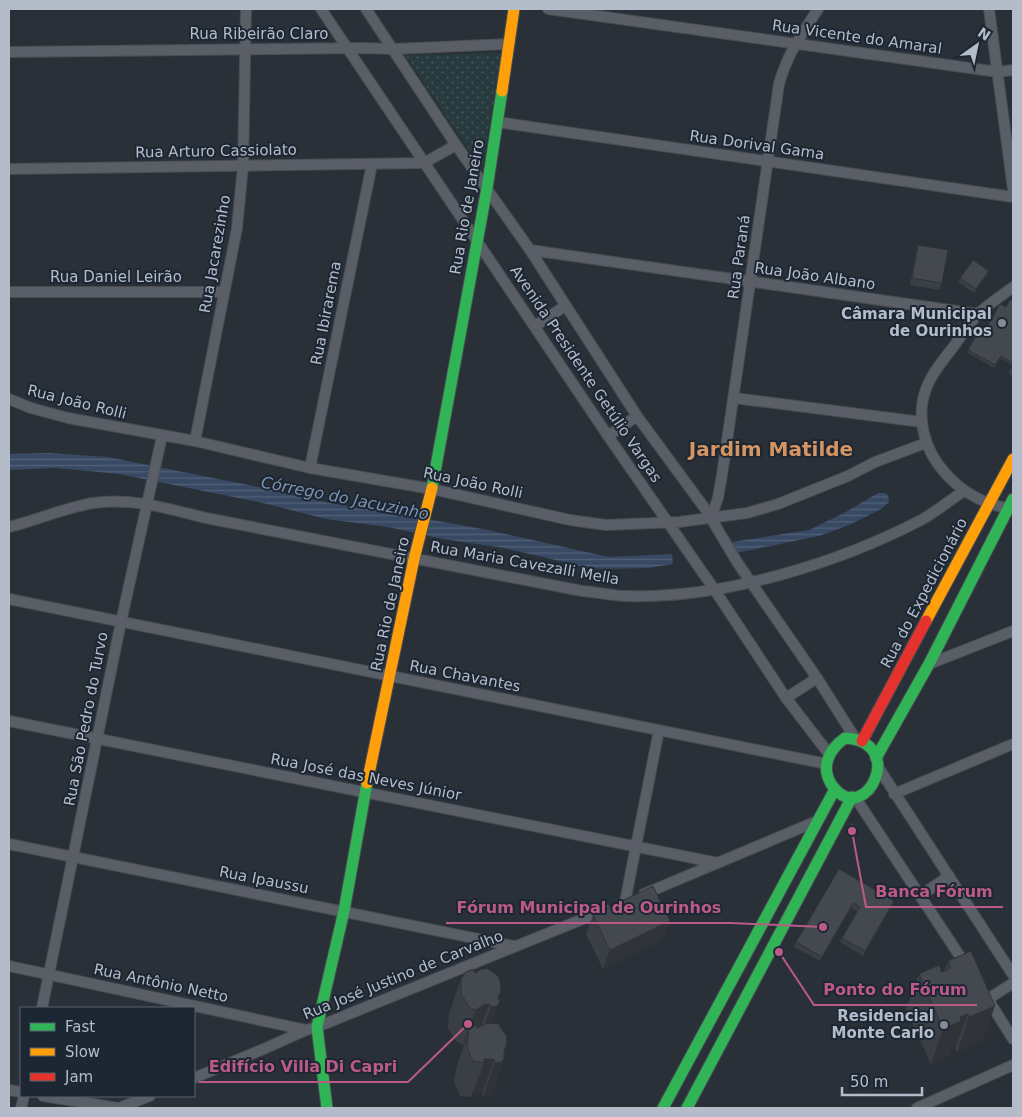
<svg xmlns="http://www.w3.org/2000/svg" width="1022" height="1117" viewBox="0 0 1022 1117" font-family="'DejaVu Sans',sans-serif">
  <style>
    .park { fill: url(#park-dots) }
    .water { fill: url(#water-rules) }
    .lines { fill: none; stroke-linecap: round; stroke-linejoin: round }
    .street-casing { stroke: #484c53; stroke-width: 12 }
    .fast-casing { stroke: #484c53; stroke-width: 13 }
    .slow-casing { stroke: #484c53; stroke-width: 13 }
    .jam-casing { stroke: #484c53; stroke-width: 13 }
    .street { stroke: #5a5e66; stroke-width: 10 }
    .fast { stroke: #30b455; stroke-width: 11 }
    .slow { stroke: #ff9f0a; stroke-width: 11 }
    .jam { stroke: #e5322d; stroke-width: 11 }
    .wall { fill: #3a3f45 }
    .shaded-wall { fill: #303338 }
    .building { fill: #444950; stroke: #303338 }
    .poi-dot { fill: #848b96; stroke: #1d2633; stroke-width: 2 }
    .labels { text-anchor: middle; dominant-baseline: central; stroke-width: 4; stroke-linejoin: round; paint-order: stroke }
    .street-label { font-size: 15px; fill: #b4bcc9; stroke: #1d2633 }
    .poi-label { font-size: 15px; font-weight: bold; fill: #b4bcc9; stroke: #1d2633; text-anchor: end }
    .water-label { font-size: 16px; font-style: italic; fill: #7c92b1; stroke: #1d2633 }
    .district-label { font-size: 20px; font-weight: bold; fill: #d59563; stroke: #1d2633 }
    .leader { fill: none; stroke: #bc5a87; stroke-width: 2 }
    .callout-dot { fill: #bc5a87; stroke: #1d2633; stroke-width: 2 }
    .callout-label { font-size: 16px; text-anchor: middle; font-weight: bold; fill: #bc5a87; stroke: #1d2633; stroke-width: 4; stroke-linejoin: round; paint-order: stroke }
  </style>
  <defs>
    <pattern id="park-dots" width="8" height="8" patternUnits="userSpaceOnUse" patternTransform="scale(1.25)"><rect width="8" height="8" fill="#273a3e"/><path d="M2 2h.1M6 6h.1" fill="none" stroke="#445559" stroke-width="1.8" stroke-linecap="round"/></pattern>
    <pattern id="water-rules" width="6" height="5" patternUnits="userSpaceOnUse" patternTransform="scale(1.25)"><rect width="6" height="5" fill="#384963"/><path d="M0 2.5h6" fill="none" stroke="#526178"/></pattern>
  </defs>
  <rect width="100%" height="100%" fill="#2a3038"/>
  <polygon class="park" points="501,53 482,169 405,55"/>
  <g class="water">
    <polygon points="49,453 108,457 258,487 330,503 411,516 488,530 609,557 672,554 673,564 648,568 602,569 581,566 504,548 443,539 388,527 326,519 259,502 119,474 56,468 9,470 9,454"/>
    <polygon points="878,493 884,493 888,495 889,502 881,509 849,525 819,536 736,553 732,542 809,530 844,513"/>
  </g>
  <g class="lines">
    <defs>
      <g id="street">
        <polyline points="321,9 608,436 714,589 786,698 829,754"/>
        <polyline points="366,9 456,145 530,250 637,416 706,510 737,562 817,678 855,738"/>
        <polyline points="548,9 998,72 1013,70"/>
        <polyline points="989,9 1013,189"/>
        <polyline points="9,52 363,48 393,49 509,44"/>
        <polyline points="497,122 1013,197"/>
        <polyline points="9,169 424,163 456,145"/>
        <polyline points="530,250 978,314"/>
        <path d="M 1013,287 C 1001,296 987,305 977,315 C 968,325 961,336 954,346 C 945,358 934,370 928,384 C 914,415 924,451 947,475 C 964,494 988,506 1013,509"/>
        <polyline points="9,292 223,292"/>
        <polyline points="535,326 565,306"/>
        <polyline points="734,398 922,422"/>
        <polyline points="9,399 31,408 68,418 195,441 310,468 432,489 570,520 606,525 679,522 747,513 778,504 848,476 875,462 926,443"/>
        <polyline points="608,436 637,416"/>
        <polyline points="195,441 237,228 243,166 246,9"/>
        <polyline points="310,468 372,164"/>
        <path d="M 711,517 L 718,498 L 722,475 L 779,84 C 788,52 801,36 818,9"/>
        <path d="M 9,527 C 37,520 64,508 93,503 C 132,497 169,509 206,518 L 582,591 C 597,592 612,596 627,596 C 723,599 839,563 923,519 C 937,511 950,500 964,491"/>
        <polyline points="9,599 827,764"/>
        <polyline points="929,664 1013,631"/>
        <polyline points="786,698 817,678"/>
        <polyline points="9,721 718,863"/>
        <polyline points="878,767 1013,975"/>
        <polyline points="894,794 1013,744"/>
        <polyline points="855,797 967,967"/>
        <polyline points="9,844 513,946"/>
        <polyline points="644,894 817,821"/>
        <polyline points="920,896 949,876"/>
        <polyline points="625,902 659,730"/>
        <polyline points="9,966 306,1030"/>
        <polyline points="987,998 1013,1039"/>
        <polyline points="988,999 1013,983"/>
        <polyline points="42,1008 121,622 162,436"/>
        <polyline points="194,1078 266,1048 306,1030 317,1027 605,910"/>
        <polyline points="9,1090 21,1092"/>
        <polyline points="43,1096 118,1108"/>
        <polyline points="21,1108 24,1096"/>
        <polyline points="119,1108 150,1096"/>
        <polyline points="917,1108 1013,1065"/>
      </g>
      <g id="fast">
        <polyline points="432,488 487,188 502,91"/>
        <path d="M 845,738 C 908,742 866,826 834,788 C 819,769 828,750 845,738 Z"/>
        <polyline points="876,758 929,664 1013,499"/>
        <polyline points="327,1108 317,1027 344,911 367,783"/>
        <polyline points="663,1108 835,789"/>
        <polyline points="687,1108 852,797"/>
      </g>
      <g id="slow">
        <polyline points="502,91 514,9"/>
        <polyline points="926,621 1013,459"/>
        <polyline points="367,783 414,559 432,488"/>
      </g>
      <polyline id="jam" points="862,741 926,621"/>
    </defs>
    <use href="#street" class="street-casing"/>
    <use href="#fast" class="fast-casing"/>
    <use href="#slow" class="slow-casing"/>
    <use href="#jam" class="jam-casing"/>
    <use href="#street" class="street"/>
    <use href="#fast" class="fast"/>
    <use href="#slow" class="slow"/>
    <use href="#jam" class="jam"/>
  </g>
  <g class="wall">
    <polygon points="918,245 942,283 939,290 910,285 916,252"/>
    <polygon points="987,276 974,293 958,282 960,278"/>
    <polygon points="1006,307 1013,364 1012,365 1000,358 994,368 967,352 968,350 982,336"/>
    <polygon points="1013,364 1013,376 1009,374"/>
    <polygon points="849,825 857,832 856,834 852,836 848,827"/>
    <polygon points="839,869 893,906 863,956 840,942 842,938 857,911 851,908 820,961 794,947 796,942"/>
    <polygon points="593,915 663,940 603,969 586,934"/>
    <polygon points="948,961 983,1040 957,1052 955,1048 951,1050 949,1056 931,1064 906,1009 919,974 942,972 944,971"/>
    <polygon points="475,973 499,998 492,1023 499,1026 504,1052 504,1059 492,1094 487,1097 483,1097 482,1093 472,1094 471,1097 460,1096 454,1082 457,1065 465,1043 463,1045 457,1042 448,1028 449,1014 461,979"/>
  </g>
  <g class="shaded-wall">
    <polygon points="989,271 987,276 974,293 976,289"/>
    <polygon points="894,901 893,906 863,956 865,951"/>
    <polygon points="853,903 851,908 820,961 822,957"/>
    <polygon points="670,921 663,940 603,969 610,950"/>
    <polygon points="501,992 496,1006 500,1002 487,1037 479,1042 491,1007"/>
    <polygon points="489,1004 476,1039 469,1030 465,1043 463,1045 476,1010 483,1005"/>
    <polygon points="995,1006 983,1040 957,1052 969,1017"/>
    <polygon points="968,1014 955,1048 951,1050 949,1056 931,1064 943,1029 960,1017"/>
    <polygon points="484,1059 494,1059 482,1093 472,1094 484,1063"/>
    <polygon points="504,1059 492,1094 487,1097 483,1097 495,1062"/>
  </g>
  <g class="building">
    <polygon points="918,245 948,250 942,283 912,278"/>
    <polygon points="973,260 989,271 976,289 960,278"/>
    <polygon points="1013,300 1013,363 1001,356 995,365 968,350 977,334 982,336 1000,304 1006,307 1009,301"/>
    <polygon points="853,823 857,832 853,834 849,825"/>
    <polygon points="839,869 894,901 865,951 842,938 860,907 853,903 822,957 796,942"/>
    <polygon points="653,886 670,921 610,950 593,915"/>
    <polygon points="971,951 995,1006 969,1017 968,1014 960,1017 961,1021 943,1029 919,974 939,965 942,972 951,968 948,961"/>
    <polygon points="473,969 475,973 482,969 488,969 498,976 500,981 501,992 498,997 500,1002 497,1006 491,1007 489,1004 483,1005 476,1010 470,1008 461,994 461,979 466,972"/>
    <polygon points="488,1023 500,1024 499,1026 506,1035 507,1041 504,1052 504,1059 500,1063 495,1062 494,1059 484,1059 484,1063 473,1061 467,1047 469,1030 472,1027 477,1025 477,1028"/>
  </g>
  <g class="poi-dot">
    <circle cx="1002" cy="323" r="5"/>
    <circle cx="944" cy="1025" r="5"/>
  </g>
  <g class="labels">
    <g class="street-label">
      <text x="259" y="34">Rua Ribeirão Claro</text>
      <text transform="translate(857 37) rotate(8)">Rua Vicente do Amaral</text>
      <text transform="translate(757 145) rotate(8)">Rua Dorival Gama</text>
      <text transform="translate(216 151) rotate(-1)">Rua Arturo Cassiolato</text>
      <text transform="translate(467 207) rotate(-80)">Rua Rio de Janeiro</text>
      <text transform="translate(215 254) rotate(-80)">Rua Jacarezinho</text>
      <text transform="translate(739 257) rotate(-82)">Rua Paraná</text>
      <text transform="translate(815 276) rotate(8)">Rua João Albano</text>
      <text x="116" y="277">Rua Daniel Leirão</text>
      <text transform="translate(326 313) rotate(-79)">Rua Ibirarema</text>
      <text transform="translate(586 374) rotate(56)">Avenida Presidente Getúlio Vargas</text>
      <text transform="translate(77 402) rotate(14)">Rua João Rolli</text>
      <text transform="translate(473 483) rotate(12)">Rua João Rolli</text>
      <text transform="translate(525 563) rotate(10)">Rua Maria Cavezalli Mella</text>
      <text transform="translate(924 593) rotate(-62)">Rua do Expedicionário</text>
      <text transform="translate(390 604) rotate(-78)">Rua Rio de Janeiro</text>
      <text transform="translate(465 676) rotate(11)">Rua Chavantes</text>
      <text transform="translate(86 719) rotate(-79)">Rua São Pedro do Turvo</text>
      <text transform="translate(366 777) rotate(11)">Rua José das Neves Júnior</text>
      <text transform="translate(264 880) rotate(11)">Rua Ipaussu</text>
      <text transform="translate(403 975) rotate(-22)">Rua José Justino de Carvalho</text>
      <text transform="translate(161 983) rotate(12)">Rua Antônio Netto</text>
    </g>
    <g class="poi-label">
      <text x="992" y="314">Câmara Municipal<tspan x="992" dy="17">de Ourinhos</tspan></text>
      <text x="934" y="1016">Residencial<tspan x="934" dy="17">Monte Carlo</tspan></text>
    </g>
    <g class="water-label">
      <text transform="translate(345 498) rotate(11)">Córrego do Jacuzinho</text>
    </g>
    <g class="district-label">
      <text x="771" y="449">Jardim Matilde</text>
    </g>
  </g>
  <path class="leader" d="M852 831L866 907H1003M823 927L731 923H446M779 952L814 1005H977M468 1024L408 1082H199"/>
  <g class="callout-dot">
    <circle cx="852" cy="831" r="5"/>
    <circle cx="823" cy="927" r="5"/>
    <circle cx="779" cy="952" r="5"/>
    <circle cx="468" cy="1024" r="5"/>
  </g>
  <g class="callout-label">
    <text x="934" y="897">Banca Fórum</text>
    <text x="589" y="913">Fórum Municipal de Ourinhos</text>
    <text x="895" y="995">Ponto do Fórum</text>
    <text x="303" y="1072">Edifício Villa Di Capri</text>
  </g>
  <rect width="1022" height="1117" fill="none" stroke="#b4bcc9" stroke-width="20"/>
  <rect x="20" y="1007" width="175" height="90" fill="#1d2633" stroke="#59626f"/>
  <rect x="30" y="1023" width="25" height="8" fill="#30b455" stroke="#59626f"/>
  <text x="65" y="1032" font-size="15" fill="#b4bcc9">Fast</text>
  <rect x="30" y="1048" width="25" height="8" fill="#ff9f0a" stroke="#59626f"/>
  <text x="65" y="1057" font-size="15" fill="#b4bcc9">Slow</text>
  <rect x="30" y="1073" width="25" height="8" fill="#e5322d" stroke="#59626f"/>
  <text x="65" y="1082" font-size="15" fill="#b4bcc9">Jam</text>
  <g transform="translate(977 45) rotate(33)" stroke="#1d2633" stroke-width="4" paint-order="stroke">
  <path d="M0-4L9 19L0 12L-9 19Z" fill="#b4bcc9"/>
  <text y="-8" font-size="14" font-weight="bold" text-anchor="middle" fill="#b4bcc9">N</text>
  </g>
  <path d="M842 1087v8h80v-8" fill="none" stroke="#b4bcc9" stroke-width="2.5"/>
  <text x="850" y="1087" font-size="15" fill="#b4bcc9" stroke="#1d2633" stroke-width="4" paint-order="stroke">50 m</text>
</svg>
